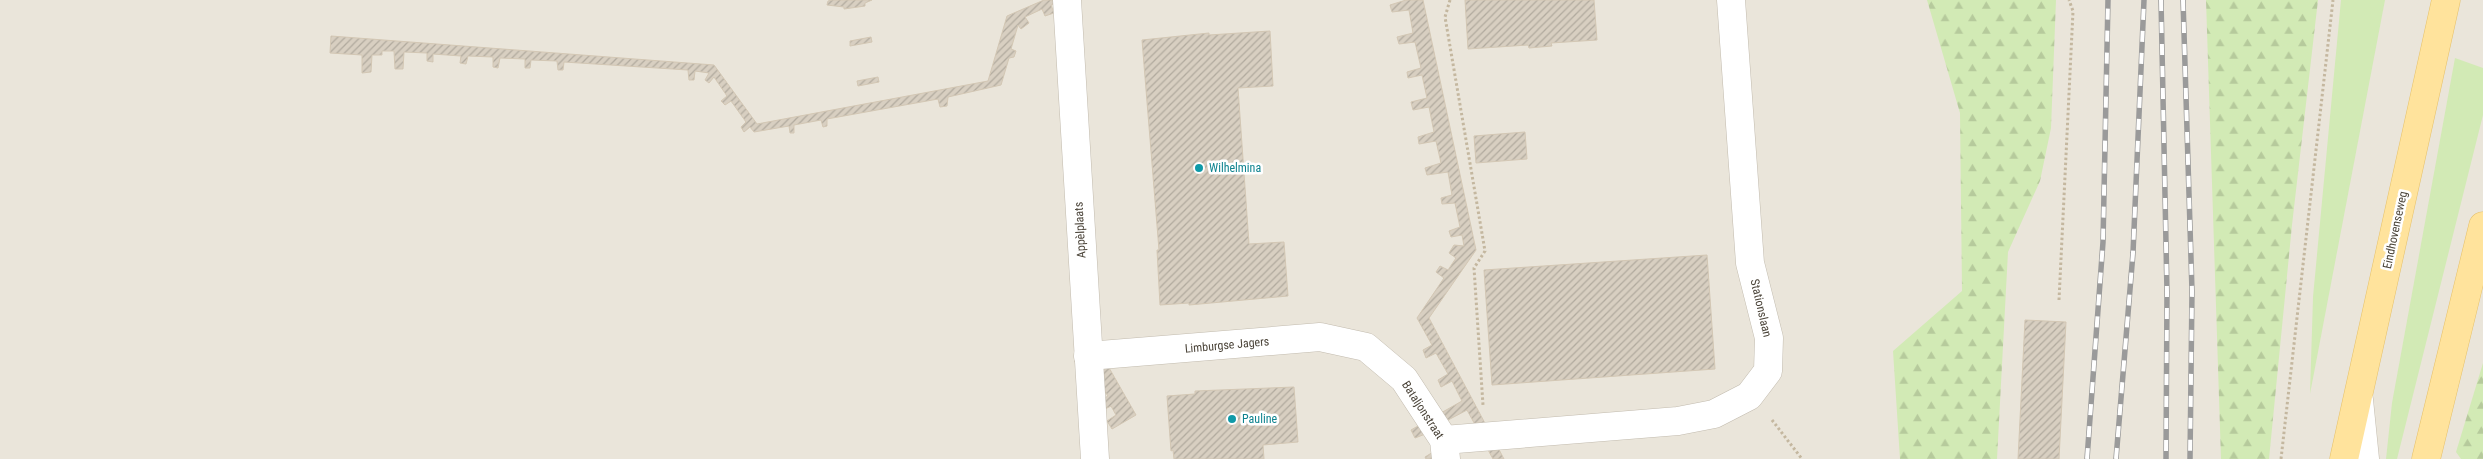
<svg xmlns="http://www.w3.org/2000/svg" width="2483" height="459" viewBox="0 0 2483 459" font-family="'Roboto Condensed',sans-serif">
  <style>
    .residential { fill: #eae5da }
    .green { fill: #d2eab5 }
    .forest { fill: url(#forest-firs) }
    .building { fill: url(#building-hatch); stroke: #d3c7b4; fill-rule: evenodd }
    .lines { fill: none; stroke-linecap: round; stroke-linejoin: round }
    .minor-casing { stroke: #c2bbae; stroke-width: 29 }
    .major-casing { stroke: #e6c16a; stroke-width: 29 }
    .path { stroke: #c4b79f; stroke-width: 3; stroke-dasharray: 2.5 2.5; stroke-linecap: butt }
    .minor { stroke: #fff; stroke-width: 28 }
    .major { stroke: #ffe39c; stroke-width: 28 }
    .rail-casing { stroke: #9a9a9a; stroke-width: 5.5 }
    .rail { stroke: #fff; stroke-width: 4; stroke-dasharray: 11; stroke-linecap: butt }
    .culture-dot { fill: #0f9aa8; stroke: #fff; stroke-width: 2 }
    .labels { text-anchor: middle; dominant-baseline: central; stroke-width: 5; stroke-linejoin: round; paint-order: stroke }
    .culture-label { font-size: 12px; fill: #0d838f; stroke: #fff; text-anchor: start }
    .street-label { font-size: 12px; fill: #4b4439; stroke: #fff }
  </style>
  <defs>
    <pattern id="forest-firs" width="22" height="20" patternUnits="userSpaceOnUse" patternTransform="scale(1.25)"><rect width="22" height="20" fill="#d2eab5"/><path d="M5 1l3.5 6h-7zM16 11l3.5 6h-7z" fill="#b6ca9c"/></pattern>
    <pattern id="building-hatch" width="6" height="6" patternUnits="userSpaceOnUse" patternTransform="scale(1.25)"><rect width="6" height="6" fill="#d8cfc1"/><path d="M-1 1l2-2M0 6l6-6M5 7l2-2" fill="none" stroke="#b1aa9e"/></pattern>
  </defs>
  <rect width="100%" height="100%" fill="#f6f3ec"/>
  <rect class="residential" x="0" y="0" width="2483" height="459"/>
  <g class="green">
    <polygon points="2341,0 2385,0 2310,394 2313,297"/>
    <polygon points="2455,58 2483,68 2483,115 2397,459 2386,459 2392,403"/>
  </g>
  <g class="forest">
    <polygon points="1927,0 2056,0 2051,128 2040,181 2008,252 1997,459 1900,459 1893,351 1962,291 1960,113"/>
    <polygon points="2206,0 2318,0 2292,225 2269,459 2221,459"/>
    <polygon points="2483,363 2483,459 2461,459 2456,452"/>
  </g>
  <g class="building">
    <polygon points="872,0 865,3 865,6 844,9 844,7 827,5 828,1 832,0"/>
    <polygon points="1044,0 1062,0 1051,5 1054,13 1045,16 1042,9 1025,17 1029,23 1021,29 1018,25 1011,49 1016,51 1014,57 1009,58 1001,85 948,97 947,106 940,107 938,99 827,119 827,126 823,127 821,120 794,125 794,133 790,133 789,126 754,132 750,127 744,132 741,127 746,122 731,101 725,105 721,101 727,96 714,77 709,83 705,80 709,73 695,71 694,80 689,80 688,70 564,62 563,70 558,70 557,61 531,60 530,68 525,68 525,59 500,58 498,68 493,67 493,57 468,56 466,64 460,63 461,56 433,54 433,62 427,61 427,53 404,52 403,69 395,69 394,51 382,51 382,55 372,55 371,72 362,73 362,55 330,53 331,36 714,65 757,124 988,81 1007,16"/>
    <path d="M 1406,0 L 1423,0 L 1476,250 L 1429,318 L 1504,459 L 1493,459 L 1482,439 L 1440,459 L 1426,459 L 1425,457 L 1438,449 L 1428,433 L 1415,438 L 1411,430 L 1462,401 L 1452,381 L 1441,387 L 1438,380 L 1448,374 L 1436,353 L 1426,358 L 1423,350 L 1432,345 L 1417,318 L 1444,278 L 1436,272 L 1440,266 L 1448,270 L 1456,258 L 1449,253 L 1454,245 L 1464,246 L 1462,235 L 1451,237 L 1449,231 L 1460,227 L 1455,203 L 1442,204 L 1441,198 L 1452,195 L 1448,172 L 1427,175 L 1425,168 L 1441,163 L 1436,141 L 1419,144 L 1418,137 L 1434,132 L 1429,107 L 1413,110 L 1411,102 L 1427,98 L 1422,75 L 1408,78 L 1407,72 L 1421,68 L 1415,42 L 1399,44 L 1397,37 L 1413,33 L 1409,10 L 1392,12 L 1390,5 ZM 1467,410 L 1478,430 L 1431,429 Z"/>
    <polygon points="1465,0 1594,0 1597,40 1551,43 1552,46 1529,48 1528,45 1468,49"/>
    <polygon points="1270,31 1273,86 1238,88 1249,244 1284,242 1288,296 1189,305 1189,303 1160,305 1157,250 1159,250 1142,40 1209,33 1209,35"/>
    <polygon points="871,37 872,42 850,46 850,41"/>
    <polygon points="878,77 879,82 858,86 857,81"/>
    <polygon points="1525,132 1527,159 1476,163 1474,136"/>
    <polygon points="1707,255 1715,369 1492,385 1484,270"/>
    <polygon points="2025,320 2066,322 2059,459 2018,459"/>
    <polygon points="1104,359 1136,415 1112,429 1107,421 1116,415 1111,406 1103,410 1098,402 1108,396 1102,388 1075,363"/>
    <polygon points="1294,387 1298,442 1263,445 1264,459 1174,459 1173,450 1171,451 1167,396 1195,394 1195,391"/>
  </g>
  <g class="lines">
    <defs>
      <g id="minor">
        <polyline points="1067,0 1095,459"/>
        <polyline points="1088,356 1320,337 1366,347 1404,379 1444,440 1446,459"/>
        <polyline points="2359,400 2365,459"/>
        <polyline points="1444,440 1678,421 1714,414 1749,396 1768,371 1769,338 1750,263 1731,0"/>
      </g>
      <g id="major">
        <polyline points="2344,459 2446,0"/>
        <polyline points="2426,459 2483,226"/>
      </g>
    </defs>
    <use href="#minor" class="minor-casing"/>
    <use href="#major" class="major-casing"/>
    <g class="path">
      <polyline points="1450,0 1445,17 1485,251 1474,268 1483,405"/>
      <polyline points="2059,300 2073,11 2069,0"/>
      <polyline points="1772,420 1802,459"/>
      <polyline points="2281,459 2333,0"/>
    </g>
    <use href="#minor" class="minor"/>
    <use href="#major" class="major"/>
    <defs>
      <g id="rail">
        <polyline points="2161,0 2167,292 2166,459"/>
        <polyline points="2183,0 2192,291 2190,459"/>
        <polyline points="2087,459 2103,242 2108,0"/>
        <polyline points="2116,459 2133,253 2144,0"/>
      </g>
    </defs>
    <use href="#rail" class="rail-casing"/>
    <use href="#rail" class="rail"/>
  </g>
  <g class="culture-dot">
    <circle cx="1199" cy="168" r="5"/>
    <circle cx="1232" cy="419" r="5"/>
  </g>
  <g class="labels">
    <g class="culture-label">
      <text x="1209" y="168">Wilhelmina</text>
      <text x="1242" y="419">Pauline</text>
    </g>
    <g class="street-label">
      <text transform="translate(1080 230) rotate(-93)">Appèlplaats</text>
      <text transform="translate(2395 230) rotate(-78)">Eindhovenseweg</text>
      <text transform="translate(1761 308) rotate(77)">Stationslaan</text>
      <text transform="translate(1227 345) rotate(-5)">Limburgse Jagers</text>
      <text transform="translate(1423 410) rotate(57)">Bataljonstraat</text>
    </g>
  </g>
</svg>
